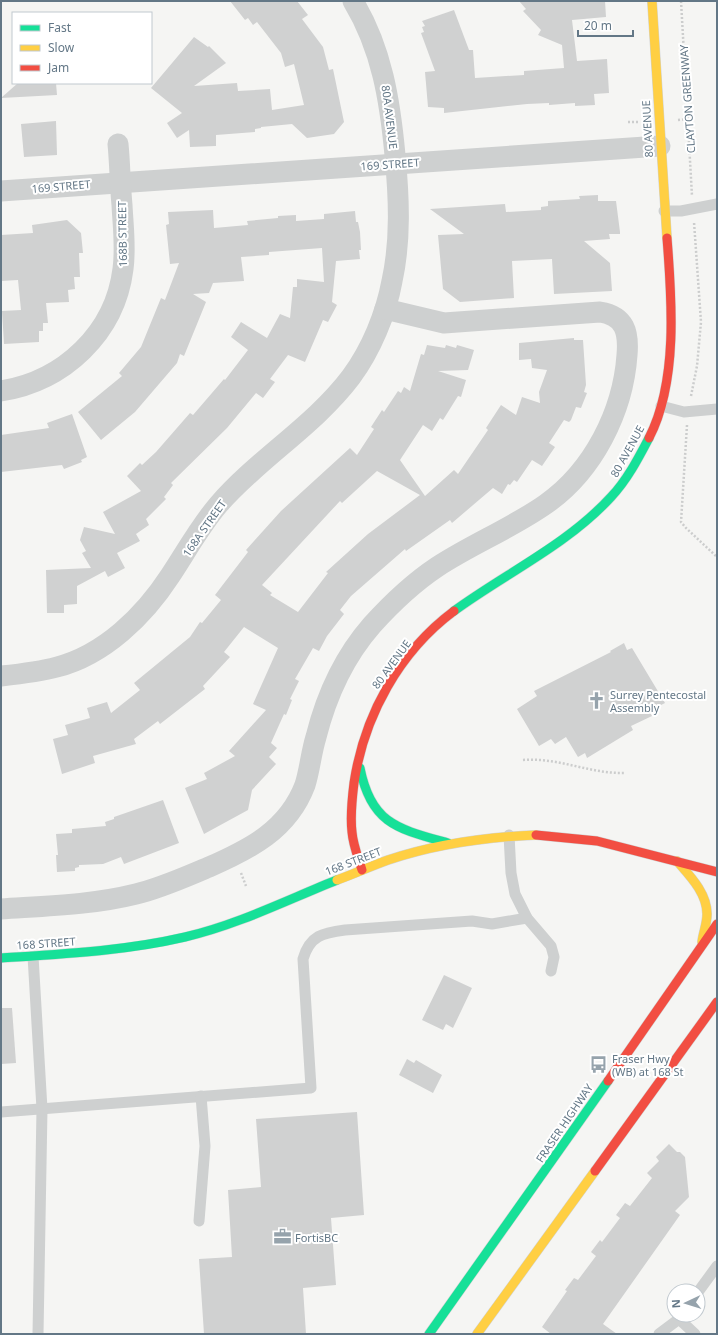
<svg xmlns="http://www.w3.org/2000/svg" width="718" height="1335" viewBox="0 0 718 1335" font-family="'Noto Sans',sans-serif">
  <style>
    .building { fill: #d0d1d1; fill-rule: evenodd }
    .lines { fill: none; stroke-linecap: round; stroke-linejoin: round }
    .fast-casing { stroke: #d1d3d3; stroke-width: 10 }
    .slow-casing { stroke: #d1d3d3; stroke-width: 10 }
    .jam-casing { stroke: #d1d3d3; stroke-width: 10 }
    .path { stroke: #cccdcd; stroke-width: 2.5; stroke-dasharray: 2 2; stroke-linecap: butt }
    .lane { stroke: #ced0d0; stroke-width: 11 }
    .street { stroke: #ced0d0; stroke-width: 21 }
    .fast { stroke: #16e098; stroke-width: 9 }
    .slow { stroke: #ffcf43; stroke-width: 9 }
    .jam { stroke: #f24e42; stroke-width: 9 }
    .labels { text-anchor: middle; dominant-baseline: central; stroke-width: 4; stroke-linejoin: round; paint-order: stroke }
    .street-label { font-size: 11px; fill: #637786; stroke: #fff }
    .poi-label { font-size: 11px; fill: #637786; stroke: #fff; text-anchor: start }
  </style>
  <rect width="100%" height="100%" fill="#f5f5f3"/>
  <g class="building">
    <polygon points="230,1 297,1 308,15 302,19 323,47 329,70 333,69 344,122 334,134 307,138 292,124 261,127 261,128 255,129 255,132 216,135 216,146 190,147 189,130 177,138 167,123 182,113 151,88 194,37 208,47 209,46 226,63 194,86 237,83 238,91 270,89 272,110 304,105 294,64 285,67 281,53 257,22 253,25 248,18 245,20"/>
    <polygon points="519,1 605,1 606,17 572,20 577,61 607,59 609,93 594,94 595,105 575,106 575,103 549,105 549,103 527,104 444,113 444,108 428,107 425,72 435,71 421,33 424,32 422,27 425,26 422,21 454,10 469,50 473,50 475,78 524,75 524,71 564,68 562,45 538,35 541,30 523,11 526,9"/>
    <polygon points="18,83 56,83 57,95 1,98"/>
    <polygon points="56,121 57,155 24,157 21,124"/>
    <polygon points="598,195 598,201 616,201 620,232 620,234 609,234 610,239 584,241 610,263 612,291 554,294 552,259 512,261 514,298 460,302 443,289 438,235 464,234 430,209 505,204 506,212 541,210 541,207 548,206 548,201 580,199 579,196"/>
    <polygon points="213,210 214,228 248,225 247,221 278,218 278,216 296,215 296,221 324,219 324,214 355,211 356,222 358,222 360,232 361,250 359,250 360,259 336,261 332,302 337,305 328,322 323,320 305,362 288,355 270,379 275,382 263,398 256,393 227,428 171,483 173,485 164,497 166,499 146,519 149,525 136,534 140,541 117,553 125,568 108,577 105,571 77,586 77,604 64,605 64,613 47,613 46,570 91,568 82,553 86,551 80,540 84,527 115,534 103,512 141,491 127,476 140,463 142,465 156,452 190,413 193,415 224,379 225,380 248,350 231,337 241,322 267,338 280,314 290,318 293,287 297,287 297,279 324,282 322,248 269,252 269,255 241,257 244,281 213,283 209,293 193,294 206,302 184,356 180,354 177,363 135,412 101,440 78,412 122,376 119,373 141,347 161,298 165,300 179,263 170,264 166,225 169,224 168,212"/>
    <polygon points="67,220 81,233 83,253 79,253 80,277 74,277 75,289 68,290 69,302 46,303 48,323 43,323 43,331 39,331 39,342 4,344 2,311 21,310 18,280 1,281 1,235 33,233 32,225"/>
    <path d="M 574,338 L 574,340 L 583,340 L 586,385 L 584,392 L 587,393 L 581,408 L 576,407 L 571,420 L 569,422 L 564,420 L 549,443 L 555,447 L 542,466 L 532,460 L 517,482 L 514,480 L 510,485 L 508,484 L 502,494 L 493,488 L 452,523 L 450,520 L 406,551 L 405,549 L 351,596 L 340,610 L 344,614 L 327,636 L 319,651 L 313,648 L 295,679 L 299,681 L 290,699 L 292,700 L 286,715 L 284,714 L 271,743 L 277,748 L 269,757 L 276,764 L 252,790 L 248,810 L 204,834 L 185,788 L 207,779 L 204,773 L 235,756 L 229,751 L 266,710 L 253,704 L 278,648 L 244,627 L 224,652 L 230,657 L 203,686 L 205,689 L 160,724 L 158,721 L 134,739 L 136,744 L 93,756 L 95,763 L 62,774 L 53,739 L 68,735 L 65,725 L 90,718 L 87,708 L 107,702 L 111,713 L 140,690 L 134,683 L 190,637 L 200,622 L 202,623 L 221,600 L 215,595 L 248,552 L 246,550 L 281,511 L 350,448 L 357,455 L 374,429 L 371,427 L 382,410 L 384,412 L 398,391 L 401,393 L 404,387 L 410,391 L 421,354 L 424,355 L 427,345 L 445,348 L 446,345 L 456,348 L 457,345 L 474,350 L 468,370 L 438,371 L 466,380 L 461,397 L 458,396 L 443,420 L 440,418 L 432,431 L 423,425 L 400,460 L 425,496 L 454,470 L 458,474 L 488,430 L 486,428 L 501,405 L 516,415 L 522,397 L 540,403 L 539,392 L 547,370 L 532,368 L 531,359 L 519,360 L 519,343 ZM 377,471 L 420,495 L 368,534 L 326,572 L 328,573 L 298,612 L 270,595 L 272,593 L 262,585 L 340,501 L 342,503 Z"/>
    <polygon points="72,414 87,457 81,460 82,462 64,469 62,465 1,472 1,435 49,428 47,423"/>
    <polygon points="624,643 627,650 632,648 665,703 649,711 652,716 631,726 633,730 587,758 585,753 578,757 566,737 555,744 551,739 539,746 517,709 537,696 534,691 611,652 610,651"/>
    <polygon points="163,800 179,843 124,864 121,857 103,864 79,865 79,867 75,868 75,871 57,872 56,855 58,855 56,834 72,833 72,829 106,826 105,822 114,819 114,817"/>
    <polygon points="444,975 472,988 453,1028 446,1024 443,1030 422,1020"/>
    <polygon points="1,1008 12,1008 16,1063 1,1064"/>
    <polygon points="407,1059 414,1063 416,1060 442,1075 433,1093 399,1075"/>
    <polygon points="357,1112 364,1215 331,1218 336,1285 303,1288 306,1334 204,1334 199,1259 232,1257 228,1190 261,1187 256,1119"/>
    <polygon points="669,1144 677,1152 680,1152 685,1157 689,1197 675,1211 680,1215 603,1324 617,1334 551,1334 542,1327 567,1291 565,1290 574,1278 578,1280 596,1256 591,1252 600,1240 602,1242 620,1218 616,1215 625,1203 630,1206 652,1178 647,1173 659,1161 656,1157"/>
  </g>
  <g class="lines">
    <defs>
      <g id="fast">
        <path d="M 454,611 C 506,573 567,545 611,497 C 627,480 638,459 649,438"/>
        <path d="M 360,768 C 371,824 398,829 448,843"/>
        <path d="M 1,958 C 63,954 125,951 185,937 C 237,925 287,900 337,880"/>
        <polyline points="429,1334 608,1081"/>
      </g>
      <g id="slow">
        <polyline points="652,1 667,238"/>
        <path d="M 677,861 C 690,876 707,893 707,914 C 707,924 703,933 702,942"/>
        <path d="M 337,880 C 354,874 371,866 388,860 C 436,844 486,837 536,835"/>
        <polyline points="477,1334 595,1171"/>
      </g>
      <g id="jam">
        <path d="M 649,438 C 678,382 672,300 667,238"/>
        <polyline points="536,835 597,841 717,872"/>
        <path d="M 362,870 C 358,857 353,845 352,832 C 350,816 352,799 354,783 C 364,716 399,652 454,611"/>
        <polyline points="608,1081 717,924"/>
        <polyline points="595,1171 717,1002"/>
      </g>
    </defs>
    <use href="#fast" class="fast-casing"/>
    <use href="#slow" class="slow-casing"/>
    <use href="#jam" class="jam-casing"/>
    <g class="path">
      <polyline points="681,1 692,196"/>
      <polyline points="678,120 688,119"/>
      <polyline points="628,122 639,122"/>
      <polyline points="691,396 697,366 701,322 694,222"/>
      <polyline points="687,425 681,522 686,528 717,557"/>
      <path d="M 523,760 C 558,757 590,774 625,773"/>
      <polyline points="241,873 246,886"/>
    </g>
    <g class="lane">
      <polyline points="664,211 681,211 717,204"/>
      <polyline points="661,406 684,412 717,409"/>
      <polyline points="509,835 511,873 515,894 527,918 551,946 554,957 551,971"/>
      <polyline points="33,956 42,1109 38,1334"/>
      <path d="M 1,1112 L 311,1088 L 303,959 C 310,935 323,933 345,930 L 472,921 L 492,924 L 527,918"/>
      <polyline points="199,1221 205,1146 201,1096"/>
      <polyline points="698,1292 717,1266"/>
      <polyline points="682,1315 679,1319 695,1334"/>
      <polyline points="659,1334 679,1319"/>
    </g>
    <g class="street">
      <polyline points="1,191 660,146"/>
      <path d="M 1,391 C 64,381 115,333 123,269 C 126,247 123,226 122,205 C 120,185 120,164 118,144"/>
      <path d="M 1,676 C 20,674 39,672 57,667 C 104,655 144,616 170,576 C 186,552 200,526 219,504 C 259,458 314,426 351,377 C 371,350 386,314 392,281 C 401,240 399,197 395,155 C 390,101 382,49 353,1"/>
      <path d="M 1,909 C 46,906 92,905 136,894 C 161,888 185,877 209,867 C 250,849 288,830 305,785 C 310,769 311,753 316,737 C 326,697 344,657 372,625 C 391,604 413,583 437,567 C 472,544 512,528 546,504 C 593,471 623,412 627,355 C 629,332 625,316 600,312 L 444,323 L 385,309"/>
    </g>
    <use href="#fast" class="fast"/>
    <use href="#slow" class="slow"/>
    <use href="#jam" class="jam"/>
  </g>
  <defs>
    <symbol id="church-bare" viewBox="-9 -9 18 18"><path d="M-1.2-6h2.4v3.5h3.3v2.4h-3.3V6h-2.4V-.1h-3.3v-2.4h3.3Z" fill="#96a3ac" stroke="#fff" stroke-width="2.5" paint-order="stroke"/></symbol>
    <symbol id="bus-bare" viewBox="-9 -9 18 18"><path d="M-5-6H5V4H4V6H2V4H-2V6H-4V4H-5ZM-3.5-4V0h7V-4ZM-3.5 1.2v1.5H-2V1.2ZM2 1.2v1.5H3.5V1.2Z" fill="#96a3ac" stroke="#fff" stroke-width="2.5" paint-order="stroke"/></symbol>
    <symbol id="office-bare" viewBox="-9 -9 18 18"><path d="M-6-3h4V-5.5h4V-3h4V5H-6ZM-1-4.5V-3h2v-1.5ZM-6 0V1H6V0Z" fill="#96a3ac" stroke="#fff" stroke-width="2.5" paint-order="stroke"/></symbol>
  </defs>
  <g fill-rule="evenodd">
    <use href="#church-bare" x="584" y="688" width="25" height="25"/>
    <use href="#bus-bare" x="586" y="1052" width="25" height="25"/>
    <use href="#office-bare" x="270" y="1224" width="25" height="25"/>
  </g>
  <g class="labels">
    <g class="street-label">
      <text transform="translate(687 99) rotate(-94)">CLAYTON GREENWAY</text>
      <text transform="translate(390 117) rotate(83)">80A AVENUE</text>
      <text transform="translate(647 129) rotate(-93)">80 AVENUE</text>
      <text transform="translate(390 164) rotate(-4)">169 STREET</text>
      <text transform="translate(61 186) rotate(-5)">169 STREET</text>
      <text transform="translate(122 234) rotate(-91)">168B STREET</text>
      <text transform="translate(627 451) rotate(-61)">80 AVENUE</text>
      <text transform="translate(204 528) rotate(-55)">168A STREET</text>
      <text transform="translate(391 664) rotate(-54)">80 AVENUE</text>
      <text transform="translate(353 861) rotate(-21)">168 STREET</text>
      <text transform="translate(46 943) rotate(-4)">168 STREET</text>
      <text transform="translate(564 1123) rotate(-56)">FRASER HIGHWAY</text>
    </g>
    <g class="poi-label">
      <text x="610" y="694">Surrey Pentecostal<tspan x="610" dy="13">Assembly</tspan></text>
      <text x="612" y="1058">Fraser Hwy<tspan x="612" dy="13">(WB) at 168 St</tspan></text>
      <text x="295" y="1237">FortisBC</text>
    </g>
  </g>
  <rect width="718" height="1335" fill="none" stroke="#637786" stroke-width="4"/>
  <rect x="12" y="12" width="140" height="72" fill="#ffffff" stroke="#c1c9cf"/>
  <rect x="20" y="25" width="20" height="6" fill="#16e098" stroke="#c1c9cf"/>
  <text x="48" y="32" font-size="12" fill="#637786">Fast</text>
  <rect x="20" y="45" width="20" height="6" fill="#ffcf43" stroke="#c1c9cf"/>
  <text x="48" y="52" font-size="12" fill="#637786">Slow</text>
  <rect x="20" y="65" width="20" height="6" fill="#f24e42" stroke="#c1c9cf"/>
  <text x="48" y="72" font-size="12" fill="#637786">Jam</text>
  <g transform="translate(686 1303) rotate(266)"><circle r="19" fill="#ffffff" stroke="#c1c9cf"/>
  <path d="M0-3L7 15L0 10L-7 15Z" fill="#96a3ac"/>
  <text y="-6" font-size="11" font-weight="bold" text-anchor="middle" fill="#637786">N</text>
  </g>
  <path d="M578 30v6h55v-6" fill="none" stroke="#637786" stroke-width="2"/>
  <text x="584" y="30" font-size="12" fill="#637786" stroke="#ffffff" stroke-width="3" paint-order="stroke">20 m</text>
</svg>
